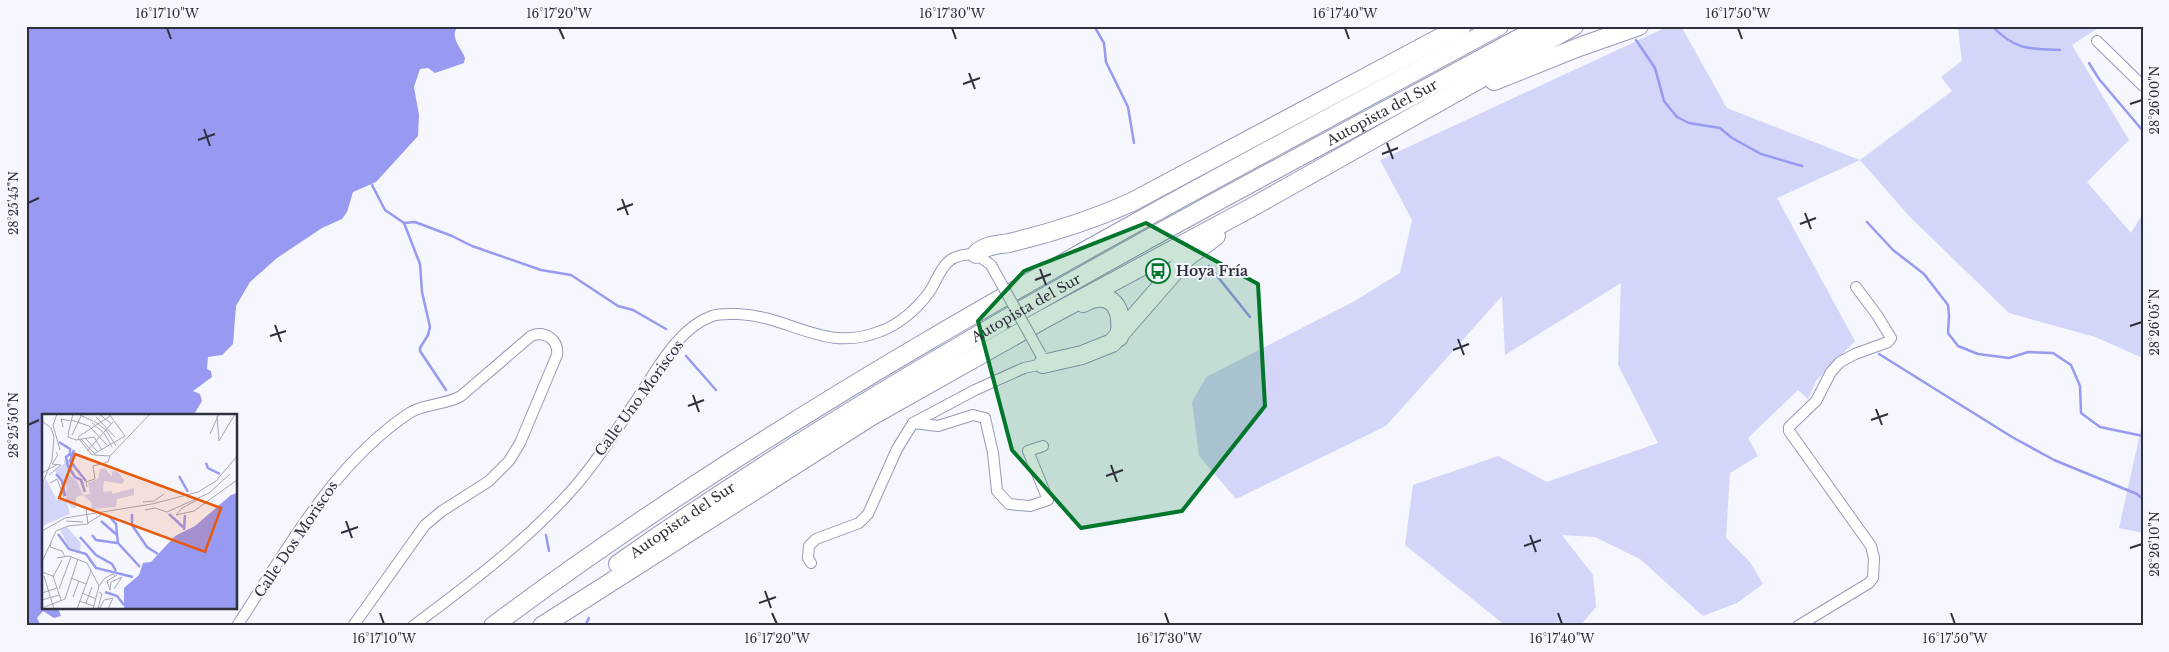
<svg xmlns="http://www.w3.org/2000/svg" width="2169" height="652" viewBox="0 0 2169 652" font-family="'Libre Baskerville',serif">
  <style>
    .green { fill: #d3d5f9 }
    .water { fill: #9899f1 }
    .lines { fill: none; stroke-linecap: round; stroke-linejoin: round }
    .stream { stroke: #9899f1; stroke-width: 2.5 }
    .street-casing { stroke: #9699ba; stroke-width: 12 }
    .highway-casing { stroke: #9699ba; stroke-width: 20 }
    .street { stroke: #fff; stroke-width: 10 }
    .highway { stroke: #fff; stroke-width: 18 }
    .street-bridge-casing { stroke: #9699ba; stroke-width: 12; stroke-linecap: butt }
    .street-bridge { stroke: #fff; stroke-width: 10 }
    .marked { fill: #02772c; fill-opacity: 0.2; stroke: #02772c; stroke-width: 4; stroke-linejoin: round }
    .ticks { fill: none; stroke: #2f303e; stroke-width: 2 }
    .labels { text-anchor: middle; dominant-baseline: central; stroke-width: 4; stroke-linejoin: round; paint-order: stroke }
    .street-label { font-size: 14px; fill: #2f303e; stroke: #f6f7fe }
    .poi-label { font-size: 14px; font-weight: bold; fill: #2f303e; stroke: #f6f7fe; text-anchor: start }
    .inset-river { fill: none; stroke: #9899f1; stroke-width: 2.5 }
    .inset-road { fill: none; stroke: #a6a7b1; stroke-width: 1 }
    .view { fill: #e8590c; fill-opacity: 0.15; stroke: #e8590c; stroke-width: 2.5 }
    .inset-edge { fill: none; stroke: #2f303e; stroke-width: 2.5 }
    .neatline { fill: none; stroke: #2f303e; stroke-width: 2 }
    .ticks-label { font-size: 12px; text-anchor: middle; fill: #2f303e }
  </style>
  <rect width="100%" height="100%" fill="#f6f7fe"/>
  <g class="green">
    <polygon points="1669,26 1681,26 1727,108 1860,160 1952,91 1941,77 1962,61 1958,29 1954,26 2101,26 2072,45 2129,140 2087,182 2131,233 2143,213 2143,358 2095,337 2009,313 1909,216 1860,160 1777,198 1855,341 1816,381 1808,399 1798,390 1748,438 1758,456 1730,473 1726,538 1750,562 1763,584 1737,603 1703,616 1640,559 1595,537 1562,535 1593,575 1596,607 1580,626 1506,626 1405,545 1413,485 1498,456 1547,482 1658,443 1618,365 1621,283 1505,355 1502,296 1386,426 1236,499 1199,456 1192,402 1206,377 1353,302 1400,273 1412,220 1380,160"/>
    <polygon points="2143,420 2143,533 2119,528"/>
  </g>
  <path class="water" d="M 26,26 L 458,26 C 449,37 461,47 465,58 L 464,63 L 435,73 L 428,68 L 420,69 L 414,87 L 419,115 L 418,136 L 376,182 L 353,192 L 347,212 L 342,219 L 322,228 L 277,258 L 250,282 L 236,306 L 233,344 L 222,355 L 208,357 L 207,369 L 211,371 L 212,377 L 193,391 L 200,394 L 202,401 L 193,416 L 44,416 L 44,608 L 58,608 L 61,616 L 54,618 L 43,611 L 37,618 L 40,624 L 43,626 L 26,626 Z"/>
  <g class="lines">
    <g class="stream">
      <polyline points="1094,26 1104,43 1106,62 1128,107 1134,143"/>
      <path d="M 1992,26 C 2015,50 2029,49 2060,50"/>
      <polyline points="1636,40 1655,68 1664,101 1677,117 1689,123 1720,128 1732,138 1761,154 1802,166"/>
      <polyline points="2089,63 2099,79 2143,131"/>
      <polyline points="372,185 385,210 404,223 420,264 422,292 430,327 428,335 420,348 420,351 446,390"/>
      <polyline points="1867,222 1893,250 1924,274 1948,305 1949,316 1948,333 1958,346 1978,354 2009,358 2028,352 2053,353 2071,365 2080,386 2081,413 2100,427 2143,436"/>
      <polyline points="404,223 415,222 452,236 472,246 541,270 571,275 618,306 633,310 666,329"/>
      <polyline points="1209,266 1250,317"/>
      <polyline points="1879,354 2012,437 2054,460 2137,494 2143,499"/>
      <polyline points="686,356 716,390"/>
      <polyline points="546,535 549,551"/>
      <polyline points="585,626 589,618"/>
    </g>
    <defs>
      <g id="street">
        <polyline points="2097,41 2143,86"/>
        <polyline points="913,423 938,426 973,415 985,418 993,453 997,491 1009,504 1030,506 1048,500 1028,451 1043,446"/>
        <polyline points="811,563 808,558 809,546 816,539 859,523 868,514 897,449 913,423 975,390 1024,368 1043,364 1042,359"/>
        <path d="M 237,626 C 286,551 334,462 411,412 C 427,403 446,405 461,396 L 531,336 C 545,330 559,340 557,355 L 520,443 L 509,461 L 489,481 L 442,511 L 425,525 L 353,626"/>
        <path d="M 413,626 C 468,585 524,543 571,491 C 597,462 619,426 641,393 C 659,366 679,328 712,316 C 720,313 729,314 738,314 C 791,316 825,354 881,331 C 900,324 918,308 930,291 C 936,282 940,269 948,262 C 955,255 967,254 976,254 L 991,265"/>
        <polyline points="1798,626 1869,583 1873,578 1874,558 1871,546 1789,431 1789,427 1816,401 1831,372 1840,362 1855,354 1888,342 1891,338 1877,315 1856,287"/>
      </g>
      <g id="highway">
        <polyline points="1494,81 1579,47 1639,26"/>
        <path d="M 976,254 C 985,245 997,245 1009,243 C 1051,233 1092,220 1132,202 L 1462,26"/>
        <path d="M 1083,303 C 1112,287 1125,310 1119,337"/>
        <polyline points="1043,364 1082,355 1112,343 1186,258 1216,236"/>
        <path id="s1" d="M 618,564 C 910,358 1229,196 1542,26"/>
        <path d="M 493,626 C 807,391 1156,212 1499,26"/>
        <polyline points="542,626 870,417 1044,319 1256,205 1574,26"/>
      </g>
    </defs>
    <use href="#street" class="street-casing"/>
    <use href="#highway" class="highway-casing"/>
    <use href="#street" class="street"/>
    <use href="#highway" class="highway"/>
    <defs>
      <polyline id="street-bridge" points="991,265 1041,355"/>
    </defs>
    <use href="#street-bridge" class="street-bridge-casing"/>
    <use href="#street-bridge" class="street-bridge"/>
  </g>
  <path class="marked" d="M 1146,223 L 1258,284 L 1265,406 L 1182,511 L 1081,528 L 1012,450 L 978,321 L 1024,271 Z"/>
  <path class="ticks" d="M 167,28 L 171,39M 559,28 L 564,39M 952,28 L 956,39M 1345,28 L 1349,39M 1738,28 L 1742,39M 969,73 L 975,89M 963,84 L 980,78M 2130,104 L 2142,100M 204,129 L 210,146M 198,140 L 215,134M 1387,143 L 1393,159M 1382,154 L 1398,148M 622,199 L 628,215M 28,203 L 39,198M 617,210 L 633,204M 1805,213 L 1811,229M 1800,224 L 1816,218M 1040,269 L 1046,285M 1035,280 L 1051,274M 275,325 L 281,342M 2130,326 L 2142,322M 270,336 L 286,331M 1458,339 L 1464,355M 1453,350 L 1469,344M 693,395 L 699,412M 688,406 L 704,400M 1876,409 L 1882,425M 1871,420 L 1888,414M 28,425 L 39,420M 1111,465 L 1117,482M 1106,476 L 1123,470M 346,521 L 352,538M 341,533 L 358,527M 1530,535 L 1536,552M 1524,546 L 1541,540M 2130,548 L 2142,544M 765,591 L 771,608M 759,603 L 776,597M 380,613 L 384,624M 772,613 L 777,624M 1165,613 L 1169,624M 1558,613 L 1562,624M 1951,613 L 1955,624"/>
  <defs>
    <symbol id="bus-ring" viewBox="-11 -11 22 22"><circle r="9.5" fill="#f6f7fe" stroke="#02772c" stroke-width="1.5"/><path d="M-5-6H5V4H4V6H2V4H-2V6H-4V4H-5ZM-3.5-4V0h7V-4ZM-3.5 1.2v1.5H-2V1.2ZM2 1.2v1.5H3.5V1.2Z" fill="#02772c"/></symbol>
  </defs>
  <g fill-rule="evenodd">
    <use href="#bus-ring" x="1144" y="257" width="28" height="28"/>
  </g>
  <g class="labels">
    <g class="street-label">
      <text stroke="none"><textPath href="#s1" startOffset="888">Autopista del Sur</textPath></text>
      <text stroke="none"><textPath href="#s1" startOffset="482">Autopista del Sur</textPath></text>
      <text transform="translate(639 398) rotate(-54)">Calle Uno Moriscos</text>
      <text stroke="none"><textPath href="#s1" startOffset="78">Autopista del Sur</textPath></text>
      <text transform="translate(296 539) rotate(-56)">Calle Dos Moriscos</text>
    </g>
    <g class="poi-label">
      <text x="1176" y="271">Hoya Fría</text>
    </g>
  </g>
  <g transform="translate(42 414)">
    <rect width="195" height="195" fill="#f6f7fe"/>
    <path d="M 23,44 L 33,50 L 26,60 L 35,67 L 41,81 L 48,80 L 46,69 L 56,65 L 58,55 L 63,54 L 70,63 L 70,57 L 76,58 L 82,66 L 80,70 L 62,67 L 61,78 L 70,77 L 70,80 L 92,74 L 92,81 L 75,85 L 74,93 L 50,95 L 49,88 L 41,81 L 34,83 L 34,94 L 30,94 L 25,88 L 28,100 L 0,112 L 0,73 L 4,65 L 15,86 L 24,84 L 25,70 L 22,72 L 13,57 L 22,50 ZM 25,113 L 39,129 L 38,137 L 27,133 L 18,116 Z" fill="#d3d5f9"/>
    <path d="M 195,79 L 195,195 L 82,195 L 82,174 L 97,161 L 101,149 L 109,148 L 133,122 L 153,112 L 189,81 Z" fill="#9899f1"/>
    <path class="inset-river" d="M 17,28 L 28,35 L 28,40 L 24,43 L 26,52 L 33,63 L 39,66 L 43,78M 32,36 L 28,47 L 44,67M 164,49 L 166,54 L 178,60M 14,60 L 20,67 L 23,82M 137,62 L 146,78M 90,100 L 90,111 L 105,133 L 116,140M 127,100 L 141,113M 68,103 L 74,110 L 75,120M 59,107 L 75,121 L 76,129 L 98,153M 142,116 L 143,101M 16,120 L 27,135 L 44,140 L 54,154 L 91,163M 50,121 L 54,126 L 75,129M 38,123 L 54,141 L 70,150 L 74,157M 63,178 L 75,182 L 82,191"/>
    <path class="inset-road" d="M 15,0 L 11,11 L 18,36M 36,0 L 51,7M 57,0 L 70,10M 175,2 L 177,27 L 193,0M 54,3 L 73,23M 29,6 L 47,12 L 66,32M 0,7 L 9,14 L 12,23 L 10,46 L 0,71M 52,7 L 64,16 L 74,32M 50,9 L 62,19 L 70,33M 21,13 L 19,5 L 29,7M 26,20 L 31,0M 27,20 L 26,23 L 34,26 L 52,23 L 60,36M 168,20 L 177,0M 30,21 L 40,0M 36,23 L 68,2M 36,24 L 50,41M 39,25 L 52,39M 44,25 L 55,37M 45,37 L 71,8M 50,41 L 83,22 L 67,0M 52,41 L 68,42M 68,42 L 108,0M 0,59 L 16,50M 7,61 L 19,51 L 10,50 L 16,41 L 14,38M 8,69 L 15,65 L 22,83M 45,73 L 44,68 L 53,65 L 51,52 L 66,48 L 68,42M 157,85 L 140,94 L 134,101 L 152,97 L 195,66M 101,88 L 112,87 L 122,80M 103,96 L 113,94 L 125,98 L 167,79 L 188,60M 24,107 L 41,108M 46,109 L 59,101M 0,117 L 23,104 L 110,90 L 156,78 L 174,67 L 195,42M 9,128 L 8,133 L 20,137 L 23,143M 15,144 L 27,142 L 45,149 L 57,172 L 51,195M 0,148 L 14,117 L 26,112 L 46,110 L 44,94M 0,158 L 11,162 L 19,186M 2,162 L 12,195M 11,163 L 20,146M 29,164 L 44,170M 57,172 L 63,164 L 71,160 L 73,162M 17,175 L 29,143M 72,175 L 80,163 L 69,168 L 68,176 L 65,167 L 75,161M 0,179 L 15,174M 40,179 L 54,185M 31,183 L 37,167M 0,186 L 17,181M 37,187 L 52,192M 44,189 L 50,173M 0,194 L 23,185 L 36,145M 56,194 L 58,194 L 62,186 L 71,184 L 66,195M 56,194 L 60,180 L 57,178M 35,195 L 49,157"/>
    <path class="view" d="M 33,40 L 179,94 L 163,138 L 17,84 Z"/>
    <rect width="195" height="195" class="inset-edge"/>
  </g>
  <rect width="2169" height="652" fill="none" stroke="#f6f7fe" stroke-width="55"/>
  <rect x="28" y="28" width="2114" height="596" class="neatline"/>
  <g class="ticks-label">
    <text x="167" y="18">16°17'10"W</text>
    <text x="559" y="18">16°17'20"W</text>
    <text x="952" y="18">16°17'30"W</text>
    <text x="1345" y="18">16°17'40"W</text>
    <text x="1738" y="18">16°17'50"W</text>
    <text transform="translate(2155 100) rotate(-90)" y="4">28°26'00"N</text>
    <text transform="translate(14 203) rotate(-90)" y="4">28°25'45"N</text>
    <text transform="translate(2155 322) rotate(-90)" y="4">28°26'05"N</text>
    <text transform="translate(14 425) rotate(-90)" y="4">28°25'50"N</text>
    <text transform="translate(2155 544) rotate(-90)" y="4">28°26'10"N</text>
    <text x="384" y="643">16°17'10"W</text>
    <text x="777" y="643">16°17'20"W</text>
    <text x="1169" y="643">16°17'30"W</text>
    <text x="1562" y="643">16°17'40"W</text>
    <text x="1955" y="643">16°17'50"W</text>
  </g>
</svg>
